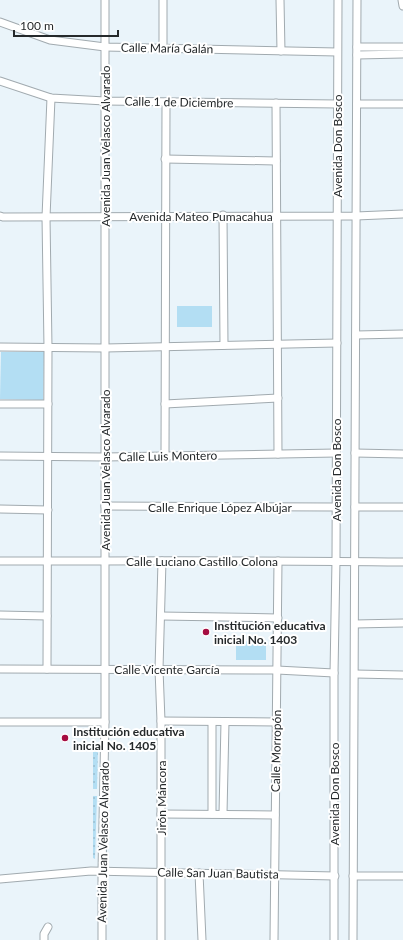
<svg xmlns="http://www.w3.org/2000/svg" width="403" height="940" viewBox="0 0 403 940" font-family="Lato,sans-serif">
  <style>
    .grass { fill: url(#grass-dots) }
    .pitch { fill: #b3def3 }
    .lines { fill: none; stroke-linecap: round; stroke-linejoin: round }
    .minor-casing { stroke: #a1aaaf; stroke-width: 9 }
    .minor { stroke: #fff; stroke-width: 7 }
    .poi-dot { fill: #a50c41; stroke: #fff; stroke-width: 1.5 }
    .labels { text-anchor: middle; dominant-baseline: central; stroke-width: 4; stroke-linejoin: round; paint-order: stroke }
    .street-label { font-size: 12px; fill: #25292b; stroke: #fff }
    .poi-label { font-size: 12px; font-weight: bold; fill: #25292b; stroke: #fff; text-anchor: start }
  </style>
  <defs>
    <pattern id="grass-dots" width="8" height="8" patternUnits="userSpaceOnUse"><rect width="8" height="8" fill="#b3def3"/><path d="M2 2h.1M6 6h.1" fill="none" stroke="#9abed0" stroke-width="1.8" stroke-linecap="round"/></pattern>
  </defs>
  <rect width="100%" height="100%" fill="#eaf4fa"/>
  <g class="grass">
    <polygon points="93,748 98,748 97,789 93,789"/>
    <polygon points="93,796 97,796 95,859 93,858"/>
  </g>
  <g class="pitch">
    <rect x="177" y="306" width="35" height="21"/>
    <polygon points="1,352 44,352 43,400 0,399"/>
    <polygon points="236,641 266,642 266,660 236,660"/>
  </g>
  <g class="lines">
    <defs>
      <g id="minor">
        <polyline points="280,0 281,51"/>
        <polyline points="402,0 403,6"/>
        <polyline points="0,22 50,40 105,47 337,52"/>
        <polyline points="357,47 403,47"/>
        <polyline points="163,48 163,0"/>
        <polyline points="357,55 403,54"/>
        <polyline points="0,81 51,98 105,101 337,104"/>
        <polyline points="276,103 278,454"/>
        <polyline points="357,104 403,104"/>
        <polyline points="165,159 276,161"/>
        <polyline points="223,215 224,345"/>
        <polyline points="0,216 3,217 356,216 403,214"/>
        <polyline points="356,335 403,334"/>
        <polyline points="0,347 105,348 337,343"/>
        <polyline points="0,404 48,404"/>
        <polyline points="165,404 278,398"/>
        <polyline points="355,453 403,454"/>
        <polyline points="0,456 105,457 336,453"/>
        <polyline points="165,456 166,103"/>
        <polyline points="105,506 336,507"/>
        <polyline points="355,507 403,507"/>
        <polyline points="0,509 48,510"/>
        <path d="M 0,561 C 134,561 269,560 403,562"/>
        <polyline points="0,615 47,616"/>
        <polyline points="161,616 278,618"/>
        <polyline points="355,624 403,623"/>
        <polyline points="0,669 277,670 334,673"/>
        <polyline points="47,669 48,347 46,217 51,98"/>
        <polyline points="355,674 403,675"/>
        <polyline points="161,721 276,722"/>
        <polyline points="0,722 105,722"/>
        <polyline points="161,814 275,815"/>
        <polyline points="212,814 212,722"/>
        <polyline points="223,814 225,722"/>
        <polyline points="199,873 202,940"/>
        <polyline points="353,876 403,876"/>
        <polyline points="0,879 91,871 335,876"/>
        <polyline points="44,940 44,934 48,927"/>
        <polyline points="102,940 102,871 105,722 105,0"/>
        <polyline points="161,940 161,721 159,669 162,561"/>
        <polyline points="274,940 278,561"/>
        <polyline points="334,940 334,673 336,560 338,0"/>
        <polyline points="353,940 357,0"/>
      </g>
    </defs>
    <use href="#minor" class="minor-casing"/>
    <use href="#minor" class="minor"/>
  </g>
  <g class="poi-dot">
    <circle cx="206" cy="632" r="4"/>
    <circle cx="65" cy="738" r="4"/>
  </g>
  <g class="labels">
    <g class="street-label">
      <text transform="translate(167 48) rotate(1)">Calle María Galán</text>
      <text transform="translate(179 102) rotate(1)">Calle 1 de Diciembre</text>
      <text transform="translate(105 146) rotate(-90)">Avenida Juan Velasco Alvarado</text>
      <text transform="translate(337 146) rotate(-90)">Avenida Don Bosco</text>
      <text x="201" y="216">Avenida Mateo Pumacahua</text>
      <text transform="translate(168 456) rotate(-1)">Calle Luis Montero</text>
      <text transform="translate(105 470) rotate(-90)">Avenida Juan Velasco Alvarado</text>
      <text transform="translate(336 470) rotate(-90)">Avenida Don Bosco</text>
      <text x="220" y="507">Calle Enrique López Albújar</text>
      <text x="202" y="561">Calle Luciano Castillo Colona</text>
      <text x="167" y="669">Calle Vicente García</text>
      <text transform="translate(276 751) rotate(-89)">Calle Morropón</text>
      <text transform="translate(334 794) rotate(-90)">Avenida Don Bosco</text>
      <text transform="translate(161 798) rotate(-90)">Jirón Máncora</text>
      <text transform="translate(103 842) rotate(-89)">Avenida Juan Velasco Alvarado</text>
      <text transform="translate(218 873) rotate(1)">Calle San Juan Bautista</text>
    </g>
    <g class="poi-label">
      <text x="214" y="625">Institución educativa<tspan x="214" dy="14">inicial No. 1403</tspan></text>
      <text x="73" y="731">Institución educativa<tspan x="73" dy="14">inicial No. 1405</tspan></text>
    </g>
  </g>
  <path d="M14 30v6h104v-6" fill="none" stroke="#25292b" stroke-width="2"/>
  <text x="20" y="30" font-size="12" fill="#25292b" stroke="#ffffff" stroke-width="3" paint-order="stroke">100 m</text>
</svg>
